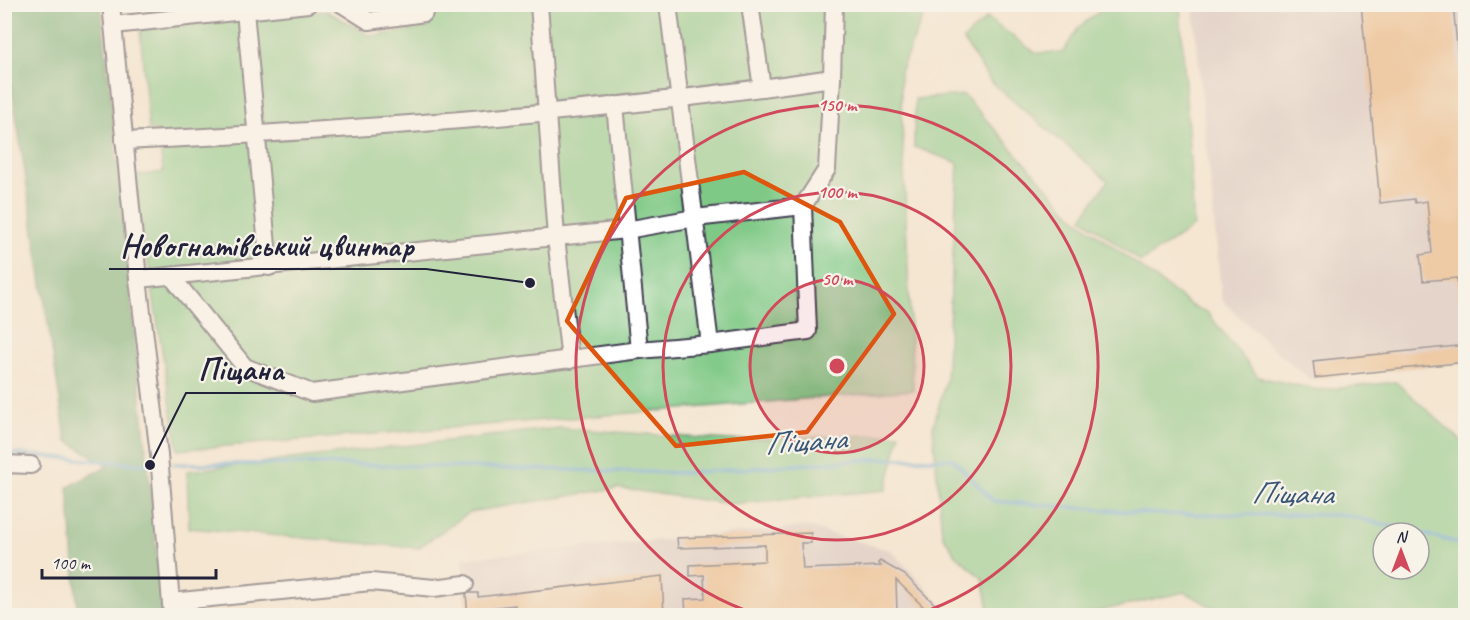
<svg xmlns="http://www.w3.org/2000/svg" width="1470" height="620" viewBox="0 0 1470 620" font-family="Caveat,sans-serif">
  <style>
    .industrial { fill: #d2bfc0 }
    .green { fill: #7fc986; stroke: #507660; stroke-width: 1.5; fill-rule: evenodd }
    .forest { fill: #67ad73; stroke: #446857; stroke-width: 1.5 }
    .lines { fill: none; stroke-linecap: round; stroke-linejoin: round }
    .stream { stroke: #59a4d1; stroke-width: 4 }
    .building { fill: #e7aa70 }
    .minor-casing { stroke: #423f52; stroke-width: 20 }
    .minor { stroke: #fff; stroke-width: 16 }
    .marked { fill: none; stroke: #de560e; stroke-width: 4.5; stroke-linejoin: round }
    .ring { fill: none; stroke: #d1495b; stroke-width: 3 }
    .labels { text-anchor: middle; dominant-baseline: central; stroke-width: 4.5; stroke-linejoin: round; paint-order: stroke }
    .water-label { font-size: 32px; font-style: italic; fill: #385677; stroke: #f7f3e8 }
    .centre { fill: #d1495b; stroke: #f7f3e8; stroke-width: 3 }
    .ring-label { font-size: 18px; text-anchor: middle; font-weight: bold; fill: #d1495b; stroke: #f7f3e8; stroke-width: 4.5; stroke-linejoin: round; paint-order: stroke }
    .leader { fill: none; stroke: #22223b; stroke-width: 2 }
    .callout-dot { fill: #22223b; stroke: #f7f3e8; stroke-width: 2 }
    .callout-label { font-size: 32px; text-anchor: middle; font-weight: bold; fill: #22223b; stroke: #f7f3e8; stroke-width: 4.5; stroke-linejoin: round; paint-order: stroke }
  </style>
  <rect width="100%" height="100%" fill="#f7f3e8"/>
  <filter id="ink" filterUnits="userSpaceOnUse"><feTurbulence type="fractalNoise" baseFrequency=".0167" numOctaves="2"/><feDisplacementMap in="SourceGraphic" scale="12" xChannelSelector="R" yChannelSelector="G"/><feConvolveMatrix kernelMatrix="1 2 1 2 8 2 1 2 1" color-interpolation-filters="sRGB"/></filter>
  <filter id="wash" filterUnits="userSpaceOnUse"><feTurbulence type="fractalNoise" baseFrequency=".008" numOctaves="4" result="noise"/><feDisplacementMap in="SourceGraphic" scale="24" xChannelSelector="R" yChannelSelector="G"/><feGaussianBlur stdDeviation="1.35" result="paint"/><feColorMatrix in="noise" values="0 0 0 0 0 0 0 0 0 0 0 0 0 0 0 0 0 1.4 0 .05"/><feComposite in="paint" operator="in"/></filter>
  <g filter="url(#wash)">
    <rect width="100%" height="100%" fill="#f4e6d1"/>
    <g class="industrial">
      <polygon points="1193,5 1465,5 1465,362 1310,379 1273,349 1222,300"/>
      <polygon points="806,527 892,551 951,615 466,615 463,558"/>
    </g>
    <g class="green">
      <polygon points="435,4 928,5 900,72 913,390 178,450 134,176 163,172 158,131 149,131 140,30 327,11 371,36 429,27"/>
      <polygon points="1108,5 1180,5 1194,226 1141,262 1082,218 1108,181 991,82 963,40 987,18 1036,53 1063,52 1079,27"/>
      <path d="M 964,95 L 1074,217 L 1192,306 L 1207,312 L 1258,377 L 1319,390 L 1396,382 L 1465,444 L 1465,615 L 1226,615 L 1185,592 L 1081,615 L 990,615 L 983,579 L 956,555 L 942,534 L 933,427 L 946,380 L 958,163 L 914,147 L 915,99 ZM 1383,533 L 1419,533 L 1419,569 L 1383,569 Z"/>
      <polygon points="559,428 731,440 900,434 886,490 730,504 618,488 470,512 418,548 189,528 187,471"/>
    </g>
    <polygon class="forest" points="4,5 101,5 163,615 78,615 68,487 108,466 66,440 5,44"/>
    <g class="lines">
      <g class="stream">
        <polyline points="4,453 150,465"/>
        <polyline points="174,464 341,464 683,473 877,459 953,459 993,501 1158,514 1345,515 1418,533"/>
        <polyline points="1419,533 1466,545"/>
      </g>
    </g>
    <g id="blocks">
      <g class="building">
        <polygon points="1361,4 1453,4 1466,140 1466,299 1459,299 1457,278 1423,281 1420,255 1432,253 1427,201 1415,203 1414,199 1380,203"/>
        <polygon points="1466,345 1466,362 1315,378 1313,361"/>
        <polygon points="811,533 811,543 801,543 803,569 881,566 878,563 880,561 905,575 946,615 932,615 896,580 897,613 686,615 685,599 705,598 704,575 690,576 690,565 765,561 765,545 678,548 677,538"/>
        <polygon points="662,576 664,615 516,615 515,605 479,609 479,615 468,615 466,594 469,593 478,593 478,597"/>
      </g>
    </g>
  </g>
  <g filter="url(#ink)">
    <use href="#blocks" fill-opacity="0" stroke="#423f52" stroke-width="1.5"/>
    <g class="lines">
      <defs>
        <g id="minor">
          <polyline points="111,4 138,279 159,455 172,616"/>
          <polyline points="342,4 369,21 424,13 426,4"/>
          <polyline points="539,4 556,237 570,360"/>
          <polyline points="668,4 710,344"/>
          <polyline points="750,4 762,88"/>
          <polyline points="245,11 269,267"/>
          <polyline points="114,25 308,4"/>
          <polyline points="615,105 639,350"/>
          <path d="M 124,141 C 360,130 598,113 832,78 L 834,4"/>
          <polyline points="171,276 245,367 312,393 639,350 710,344 808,331 803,206 827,169 832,78"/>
          <polyline points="138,279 626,230 695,218 803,206"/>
          <polyline points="4,464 31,465"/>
          <polyline points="171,602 371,582 434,588 465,584"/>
        </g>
      </defs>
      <use href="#minor" class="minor-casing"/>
      <use href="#minor" class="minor"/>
    </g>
  </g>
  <path d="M0 0H1470V620H0ZM 744,172 L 840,222 L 894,314 L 807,432 L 676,446 L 567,321 L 626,198 Z" fill="#f4e6d1" fill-opacity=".55" fill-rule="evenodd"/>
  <path class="marked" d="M 744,172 L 840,222 L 894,314 L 807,432 L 676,446 L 567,321 L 626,198 Z"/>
  <circle cx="837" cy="366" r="87" fill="#d1495b" fill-opacity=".12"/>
  <g class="ring">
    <circle cx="837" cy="366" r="87"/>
    <circle cx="837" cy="366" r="174"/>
    <path d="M759 615A261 261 0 1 1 915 615"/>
  </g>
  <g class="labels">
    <g class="water-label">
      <text transform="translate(805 441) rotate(-4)">Піщана</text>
      <text transform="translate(1292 493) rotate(1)">Піщана</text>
    </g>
  </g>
  <circle cx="837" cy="366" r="9" class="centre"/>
  <g class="ring-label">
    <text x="837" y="111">150 m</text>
    <text x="837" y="198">100 m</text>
    <text x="837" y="285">50 m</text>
  </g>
  <path class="leader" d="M530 283L426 269H109M150 465L186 393H296"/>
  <g class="callout-dot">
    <circle cx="530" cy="283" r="6"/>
    <circle cx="150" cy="465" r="6"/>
  </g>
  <g class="callout-label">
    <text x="267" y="256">Новогнатівський цвинтар</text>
    <text x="241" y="380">Піщана</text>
  </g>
  <rect width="1470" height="620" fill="none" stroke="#f7f3e8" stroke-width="24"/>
  <g transform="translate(1401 551)"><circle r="28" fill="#f7f3e8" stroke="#a29fa3" stroke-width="1.5"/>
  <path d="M0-4.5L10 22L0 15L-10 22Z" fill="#d1495b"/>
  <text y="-9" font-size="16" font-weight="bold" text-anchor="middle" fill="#22223b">N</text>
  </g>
  <path d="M42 569v9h174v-9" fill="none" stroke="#22223b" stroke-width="3"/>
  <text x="51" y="569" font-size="18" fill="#22223b" stroke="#f7f3e8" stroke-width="4.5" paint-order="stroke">100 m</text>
</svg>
